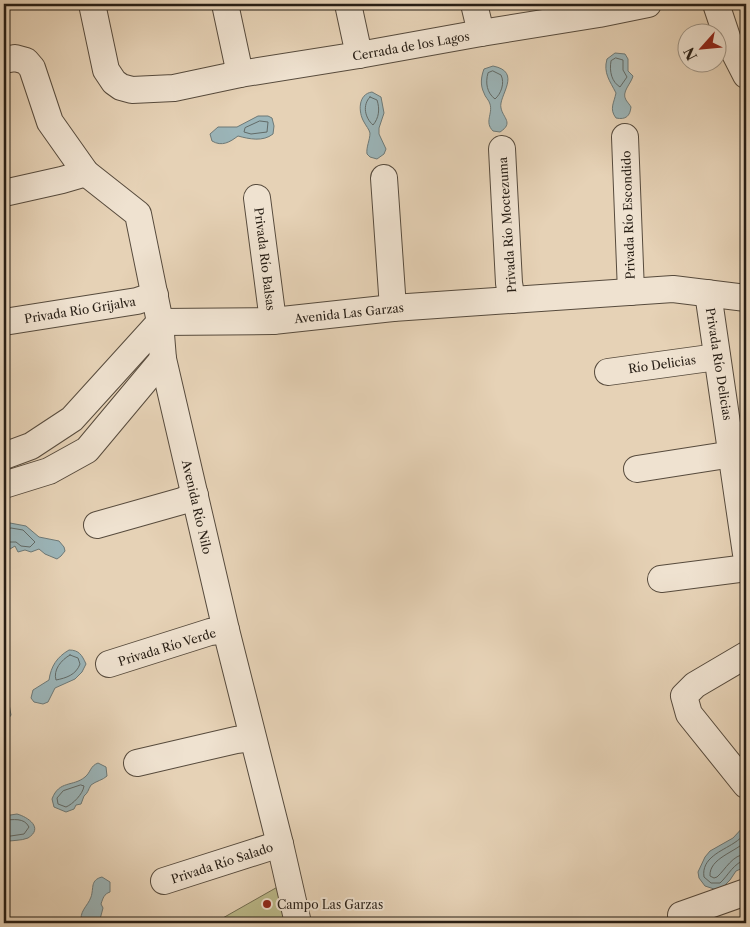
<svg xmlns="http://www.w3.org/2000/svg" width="750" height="927" viewBox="0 0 750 927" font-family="'Libre Caslon Text',serif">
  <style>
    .pitch { fill: #bbba8a; stroke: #716c50 }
    .water { fill: #9bb5b9; stroke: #6d7977 }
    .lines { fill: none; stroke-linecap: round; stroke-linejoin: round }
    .shore { stroke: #616a67; stroke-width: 1 }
    .minor-casing { stroke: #574b3d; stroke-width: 28 }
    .minor { stroke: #efe2d0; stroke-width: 26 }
    .poi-dot { fill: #8f2418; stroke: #efe2d0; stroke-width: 2 }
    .labels { text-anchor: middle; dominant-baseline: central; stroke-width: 4; stroke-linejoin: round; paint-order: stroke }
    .street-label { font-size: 12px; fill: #271e15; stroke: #efe2d0 }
    .poi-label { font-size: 12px; fill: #271e15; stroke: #efe2d0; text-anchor: start }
  </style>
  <rect width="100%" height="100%" fill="#e6d2b6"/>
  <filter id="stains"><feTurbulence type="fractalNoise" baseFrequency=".004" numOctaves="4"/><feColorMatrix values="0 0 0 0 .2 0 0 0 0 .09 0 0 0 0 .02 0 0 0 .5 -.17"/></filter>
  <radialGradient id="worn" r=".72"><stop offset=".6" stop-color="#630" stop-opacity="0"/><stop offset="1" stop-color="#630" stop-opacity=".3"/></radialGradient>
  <polygon class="pitch" points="281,885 292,923 214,923"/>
  <g class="water">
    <path d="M 615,53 L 625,54 L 628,59 L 628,71 L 633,76 C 631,84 621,92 626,100 C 628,103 630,105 631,107 C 630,116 626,120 616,118 C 609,109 614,103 616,93 C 610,81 603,73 607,59 Z"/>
    <path d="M 493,66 C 523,72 498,96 501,108 C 503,118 514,123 500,132 L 493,131 C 484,122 493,114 490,104 C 489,100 485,97 484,93 C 480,85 481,77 484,69 Z"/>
    <path d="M 372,92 L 381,97 L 384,113 L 379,128 L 379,134 L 386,149 L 384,154 L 377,159 L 370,157 L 367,154 C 366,147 370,140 370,133 C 369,129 366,126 364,122 C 358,112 358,94 372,92 Z"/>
    <path d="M 258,116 L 268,116 L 272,118 L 274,126 L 273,134 C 263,142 249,139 238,136 C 230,142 222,147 212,141 L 210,134 L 218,127 L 237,127 Z"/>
    <polygon points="10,523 26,526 39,537 59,541 64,547 65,551 61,556 57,559 45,554 39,549 31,552 25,550 18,552 15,546 10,549 4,546 4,527"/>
    <path d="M 69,650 C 79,650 82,655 86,664 L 82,672 L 75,679 L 55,688 L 48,702 L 43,704 L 34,702 L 31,698 L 33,690 L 49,680 C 51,666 57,657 69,650 Z"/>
    <polygon points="4,700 9,704 11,715 7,721 4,723"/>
    <path d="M 98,763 L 106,767 L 107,776 C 103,780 96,781 91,785 C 88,790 88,793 84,796 L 81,804 L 76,805 L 74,809 L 66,812 L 54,807 L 52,799 C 59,780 73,787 85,777 C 91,772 90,766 98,763 Z"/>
    <path d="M 17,814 C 28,817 44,828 28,838 C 21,841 11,840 4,842 L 4,816 Z"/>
    <polygon points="746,824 746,845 744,851 746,859 743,868 736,871 730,880 722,888 714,889 705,886 699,878 698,872 705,857 710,851 733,838"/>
    <path d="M 102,877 L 110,882 L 110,892 C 104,894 103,898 101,904 L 103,908 L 99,923 L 82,923 C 78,912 88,906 91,897 C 94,888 90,880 102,877 Z"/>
  </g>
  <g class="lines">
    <g class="shore">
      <path d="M 616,58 L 623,60 L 623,70 L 627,77 L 620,87 C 612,82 609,72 611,61 Z"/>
      <path d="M 493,71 L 501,75 C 505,83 501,94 495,99 C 487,93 485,83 488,73 Z"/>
      <path d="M 370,97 L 377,100 C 380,109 379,118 373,125 C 365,118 362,105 370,97 Z"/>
      <polygon points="260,121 268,122 267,132 251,134 244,132 245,128"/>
      <polyline points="4,530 11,528 23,530 35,542 30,547 21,546 16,542 4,542"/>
      <path d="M 70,655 L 78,658 L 80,664 C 76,675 66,678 56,680 C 53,670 61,660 70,655 Z"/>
      <path d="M 81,785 L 84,786 C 83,794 73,804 66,807 L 58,804 L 57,798 L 63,791 Z"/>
      <path d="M 4,820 C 13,820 24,817 29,827 L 24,834 L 4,837"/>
      <path d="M 746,832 C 743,836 739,840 734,843 C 722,851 701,858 704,877 L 711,883 L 720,883 C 728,876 734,862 746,860"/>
      <path d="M 746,841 C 736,852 709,858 710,876 L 714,878 L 717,877 C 726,869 732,855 746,854"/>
    </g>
    <defs>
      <g id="minor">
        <polyline points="92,4 106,70 114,82 121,87 132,90 174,88 240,74 359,55 481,33 599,14 648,4"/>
        <polyline points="225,4 240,74"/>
        <polyline points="348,4 359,55"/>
        <polyline points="474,4 481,33"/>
        <polyline points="716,4 728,40 746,75"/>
        <polyline points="4,60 15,58 26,61 32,68 50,122 86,173 138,214 160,322 163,359 226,630 280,844 298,923"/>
        <polyline points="625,137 631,292"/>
        <polyline points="502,149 509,283 512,300"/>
        <polyline points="384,178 393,308"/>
        <polyline points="4,193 62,180 86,173"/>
        <polyline points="257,198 273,321"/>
        <polyline points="708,293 746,554"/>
        <polyline points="4,322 137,301 155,295"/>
        <polyline points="608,372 717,357"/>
        <polyline points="4,456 31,446 72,419 160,322 273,321 393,308 673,289 746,298"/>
        <polyline points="637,469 733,454"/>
        <polyline points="4,485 49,471 87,450 163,359"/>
        <polyline points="97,525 182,501 195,495"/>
        <polyline points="661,579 739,569 746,567 746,564"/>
        <polyline points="746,655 695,685 684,696 689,714 746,785"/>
        <polyline points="109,664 210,632 226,630"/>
        <polyline points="137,763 236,740 252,738"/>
        <polyline points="164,881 280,844"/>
        <polyline points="681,915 746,892"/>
      </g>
    </defs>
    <use href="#minor" class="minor-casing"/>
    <use href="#minor" class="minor"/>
  </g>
  <circle class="poi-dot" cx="267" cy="904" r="5"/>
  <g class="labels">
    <g class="street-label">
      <text transform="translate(411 46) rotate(-10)">Cerrada de los Lagos</text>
      <text transform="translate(628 215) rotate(-92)">Privada Río Escondido</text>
      <text transform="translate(507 225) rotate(-94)">Privada Río Moctezuma</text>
      <text transform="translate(265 259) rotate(83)">Privada Río Balsas</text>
      <text transform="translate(80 310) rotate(-9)">Privada Río Grijalva</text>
      <text transform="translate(349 313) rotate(-6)">Avenida Las Garzas</text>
      <text transform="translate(662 364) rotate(-8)">Río Delicias</text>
      <text transform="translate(719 364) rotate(81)">Privada Río Delicias</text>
      <text transform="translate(197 507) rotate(77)">Avenida Río Nilo</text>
      <text transform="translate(167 647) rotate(-17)">Privada Río Verde</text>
      <text transform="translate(222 863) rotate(-18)">Privada Río Salado</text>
    </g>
    <g class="poi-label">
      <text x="277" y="904">Campo Las Garzas</text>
    </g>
  </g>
  <rect width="750" height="927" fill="none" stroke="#e6d2b6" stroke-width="20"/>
  <rect x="5" y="5" width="740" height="917" fill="none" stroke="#271e15" stroke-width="2.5"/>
  <rect x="10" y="10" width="730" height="907" fill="none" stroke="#271e15"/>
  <g transform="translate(702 48) rotate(243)"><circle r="24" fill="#efe2d0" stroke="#9f9485"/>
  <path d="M0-4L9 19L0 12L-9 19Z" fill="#8f2418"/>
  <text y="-8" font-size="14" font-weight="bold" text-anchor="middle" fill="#271e15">N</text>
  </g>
  <rect width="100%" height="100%" filter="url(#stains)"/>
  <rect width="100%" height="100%" fill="url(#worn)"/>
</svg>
